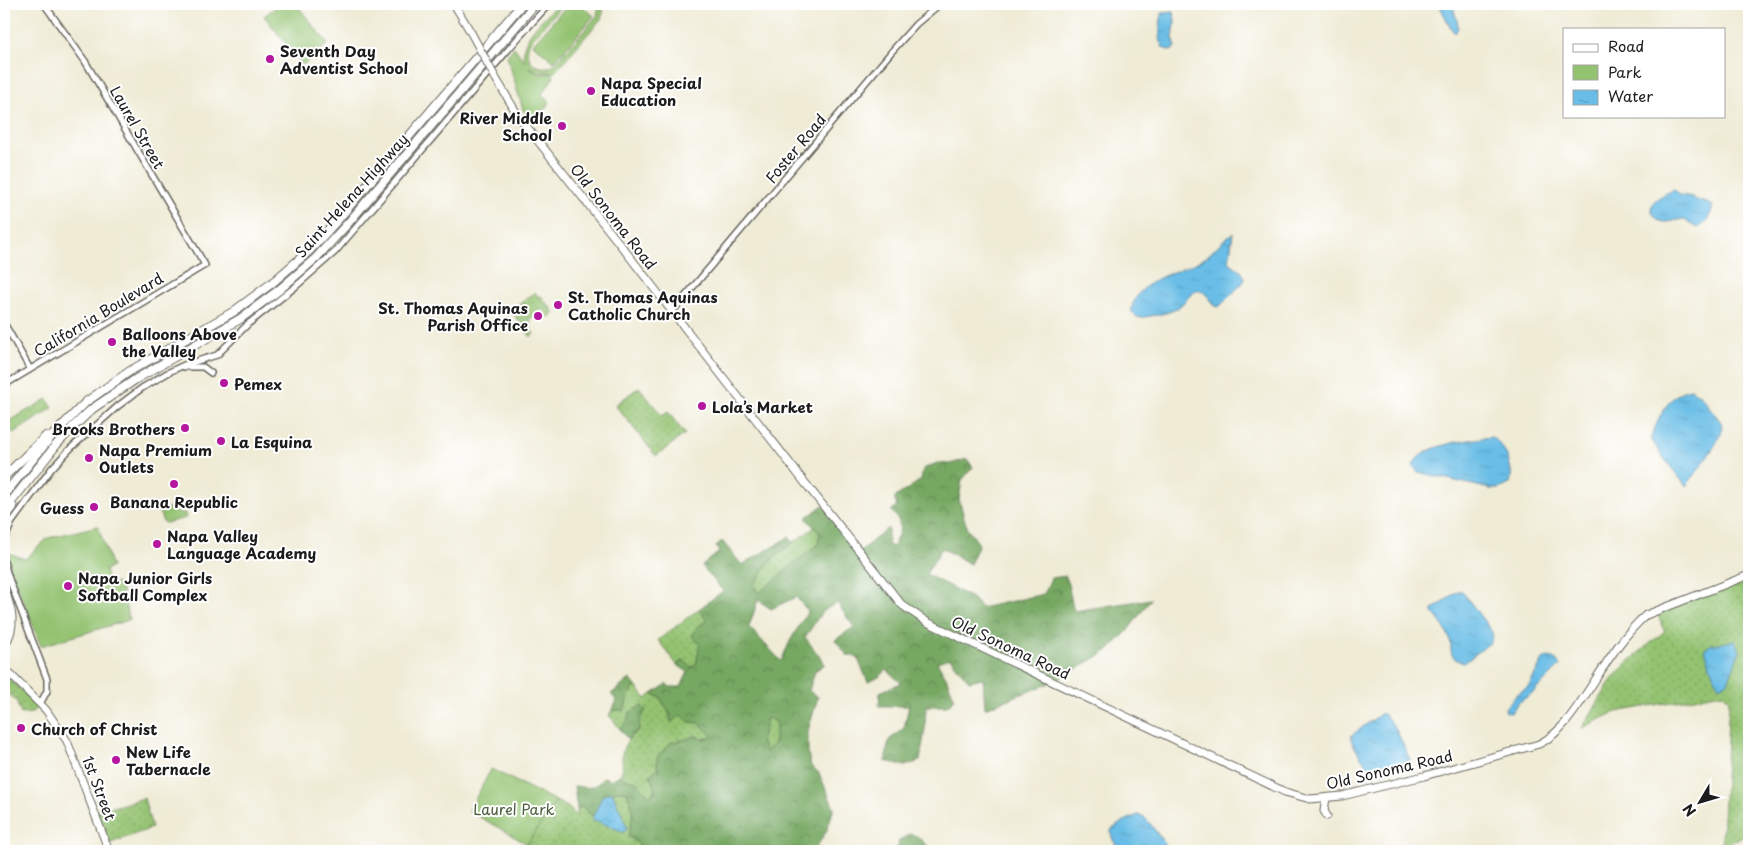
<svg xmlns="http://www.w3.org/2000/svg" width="1753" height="855" viewBox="0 0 1753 855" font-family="'Playpen Sans',sans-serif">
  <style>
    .grass { fill: url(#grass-dots); stroke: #586f46 }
    .forest { fill: url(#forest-crowns); stroke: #49623f; fill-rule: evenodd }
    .green { fill: #93c270; stroke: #586f46 }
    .water { fill: url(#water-ripples); stroke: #426c81 }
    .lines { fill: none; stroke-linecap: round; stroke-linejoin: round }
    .minor-casing { stroke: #66645d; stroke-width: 8 }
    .major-casing { stroke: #66645d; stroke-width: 9 }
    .highway-casing { stroke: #66645d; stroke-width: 10 }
    .minor { stroke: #fff; stroke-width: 5 }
    .major { stroke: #fff; stroke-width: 7 }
    .highway { stroke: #fff; stroke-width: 8 }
    .major-bridge-casing { stroke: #66645d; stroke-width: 9; stroke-linecap: butt }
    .major-bridge { stroke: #fff; stroke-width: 7 }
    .poi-dot { fill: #b5179e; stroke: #fff; stroke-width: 2 }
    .labels { text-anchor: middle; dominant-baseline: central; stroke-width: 4; stroke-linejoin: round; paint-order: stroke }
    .poi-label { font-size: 15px; font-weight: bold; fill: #1c1c1c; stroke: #fff; text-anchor: start }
    .street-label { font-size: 15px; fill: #1c1c1c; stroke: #fff }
    .park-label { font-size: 15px; fill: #4c5e3e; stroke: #fff }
  </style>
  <defs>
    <pattern id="grass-dots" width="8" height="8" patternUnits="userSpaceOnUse" patternTransform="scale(1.25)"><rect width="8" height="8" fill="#93c270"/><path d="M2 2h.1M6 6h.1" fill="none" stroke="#7ea660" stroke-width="1.8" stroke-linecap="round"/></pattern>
    <pattern id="forest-crowns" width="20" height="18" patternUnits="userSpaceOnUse" patternTransform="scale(1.25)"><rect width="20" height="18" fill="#76a862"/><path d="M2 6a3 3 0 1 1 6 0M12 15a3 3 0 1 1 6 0" fill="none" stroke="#608850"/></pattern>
    <pattern id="water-ripples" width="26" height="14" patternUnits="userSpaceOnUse" patternTransform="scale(1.25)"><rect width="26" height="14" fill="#69bde6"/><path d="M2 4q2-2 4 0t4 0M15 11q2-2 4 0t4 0" fill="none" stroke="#5aa2c5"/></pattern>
  </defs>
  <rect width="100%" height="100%" fill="#fff"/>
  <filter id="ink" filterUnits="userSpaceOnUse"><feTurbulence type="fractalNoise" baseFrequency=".02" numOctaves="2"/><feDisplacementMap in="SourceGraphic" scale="10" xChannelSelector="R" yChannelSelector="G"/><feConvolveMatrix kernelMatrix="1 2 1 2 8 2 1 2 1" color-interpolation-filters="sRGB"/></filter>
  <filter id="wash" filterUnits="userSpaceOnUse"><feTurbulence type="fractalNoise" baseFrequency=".0096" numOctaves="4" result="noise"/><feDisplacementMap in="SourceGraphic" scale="20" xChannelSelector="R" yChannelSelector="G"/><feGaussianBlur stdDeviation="1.12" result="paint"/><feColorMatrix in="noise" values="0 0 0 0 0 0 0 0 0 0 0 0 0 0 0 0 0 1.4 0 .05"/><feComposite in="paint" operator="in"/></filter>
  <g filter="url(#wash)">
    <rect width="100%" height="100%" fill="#efebd5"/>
    <g class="grass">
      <polygon points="535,292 538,297 540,295 555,313 550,318 543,309 530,319 531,330 534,334 531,337 511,311"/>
      <polygon points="639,387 662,416 668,412 685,434 656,456 615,405"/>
      <polygon points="47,399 53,408 14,433 9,429 6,423"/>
      <polygon points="815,527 820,534 818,544 759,593 754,586 766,566 776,555"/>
      <path d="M 1749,578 L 1749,832 L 1727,845 L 1722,841 L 1729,699 L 1722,693 L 1616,712 L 1582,728 L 1605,691 C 1611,674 1649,644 1665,631 C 1660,624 1660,619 1657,613 Z"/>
      <polygon points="699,609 707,621 698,627 700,645 696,665 691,667 684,660 677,665 658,640"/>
      <polygon points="4,675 29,696 37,707 32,713 21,714 16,700 4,690"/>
      <path d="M 636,686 L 646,699 L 652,694 L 660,697 L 669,713 L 682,715 L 689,722 L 699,723 L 712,736 C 699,742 687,738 673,742 C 655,749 660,783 651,796 C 639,789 641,779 624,779 L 620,775 C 624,769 622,765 622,758 C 621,747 630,736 639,730 L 639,722 L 642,706 L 630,712 L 628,721 L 620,729 L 609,715 L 612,710 L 624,710 L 629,695 Z"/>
      <polygon points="767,717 776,720 775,742 766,753 761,742"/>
      <path d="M 616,791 L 626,791 C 635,806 633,819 628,836 L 640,845 L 634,851 L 553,851 L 553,849 L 547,851 L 533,851 L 532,847 L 524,847 L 556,801 L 569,808 L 577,816 L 577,809 L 583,806 L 587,812 L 594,816 L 592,819 L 625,822 L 612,792 Z"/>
      <polygon points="144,798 152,828 108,844 96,812"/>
    </g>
    <g class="forest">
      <path d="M 967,459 L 973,467 L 962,480 L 959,499 L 967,528 L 979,544 L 970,564 L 942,548 L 926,574 L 972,598 L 981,608 L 1044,594 L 1051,578 L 1066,576 L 1074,611 L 1151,599 L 1126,633 L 1109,650 L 1059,679 L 1038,688 L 985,708 L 983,678 L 969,681 L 950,658 L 937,662 L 946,677 L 955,699 L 947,706 L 926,706 L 925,729 L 920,761 L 905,766 L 885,761 L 889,740 L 904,728 L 909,706 L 879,706 L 880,692 L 901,683 L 887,670 L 879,677 L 868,682 L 857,657 L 847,655 L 835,640 L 854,627 L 837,603 C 816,613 818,621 805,637 L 825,664 L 815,671 L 809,691 L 818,697 L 808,731 L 808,754 L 811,766 L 819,773 L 834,808 L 827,830 L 814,851 L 634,851 L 640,845 L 628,836 C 633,819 635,806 626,791 L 616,791 L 603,795 L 594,816 L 587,812 L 583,806 L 577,809 L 574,786 C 588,788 594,790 604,777 L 611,780 L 620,775 L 624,779 C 641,779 639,789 651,796 L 655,790 L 650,775 L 657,769 L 657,757 L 670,743 L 690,738 L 695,735 L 703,740 L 712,736 L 699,723 L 689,722 L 682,715 L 671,722 L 669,713 L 660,697 L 652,694 L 667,684 L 670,687 L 681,687 L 688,672 L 677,665 L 684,660 L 691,667 L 696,665 L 700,645 L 692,636 L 697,627 L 707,621 L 699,609 L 723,591 L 702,566 L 719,552 L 716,546 L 722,541 L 742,565 L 789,537 L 794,542 L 776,555 L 766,566 L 754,586 L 759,593 L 818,544 L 820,534 L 806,518 L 823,505 L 859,552 L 888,528 L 888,545 L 893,547 C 899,533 905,524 891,511 L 897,506 L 894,498 L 921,480 L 923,469 L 937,463 L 950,464 ZM 796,597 L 808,611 L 790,641 L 781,661 L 749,627 L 758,600 L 771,609 ZM 767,718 L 776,721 L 775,742 L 766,753 L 761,742 Z"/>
      <polygon points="630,679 636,686 629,695 624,710 612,710 617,701 611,694"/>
      <polygon points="642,706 646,710 639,722 639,730 631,735 628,740 620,729 628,721 630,712"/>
      <polygon points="909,834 917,836 933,851 897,851 899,841"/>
    </g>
    <g class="green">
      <polygon points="280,4 296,4 328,44 303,65 264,16"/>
      <path d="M 557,4 L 563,4 L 531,40 C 520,57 538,75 555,64 L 597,16 L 599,4 L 604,4 L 603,13 L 601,19 L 554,73 L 552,72 L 539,72 L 529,67 L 539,74 L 552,73 L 554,77 L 542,94 L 550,102 L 533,123 L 523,110 L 507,56 L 514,47 L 525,62 C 517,39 543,20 557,4 Z"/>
      <polygon points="568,4 580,4 594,16 554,62 533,44"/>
      <polygon points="174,507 175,512 180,512 181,514 185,513 186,518 166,523 163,522 159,512"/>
      <polygon points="98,526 112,567 105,570 109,585 117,583 121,587 129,620 41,646 10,570 8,560 9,553 25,559 48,538"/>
      <polygon points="491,769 556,801 527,844 469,811"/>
    </g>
    <g class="water">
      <path d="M 1439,4 L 1454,4 C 1452,15 1463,24 1455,33 L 1451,29 Z"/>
      <path d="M 1174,12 L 1175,22 L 1173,39 L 1176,47 L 1171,51 L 1163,48 C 1158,37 1160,25 1162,13 Z"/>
      <path d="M 1673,190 L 1676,191 L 1680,195 L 1693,197 L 1696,200 L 1707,203 L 1713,206 C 1711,215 1706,225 1697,228 L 1683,219 C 1666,222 1659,227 1651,209 C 1653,197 1665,195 1673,190 Z"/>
      <path d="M 1233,233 L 1229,262 L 1241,271 L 1245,278 L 1243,283 L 1220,306 L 1216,307 L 1207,295 L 1200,290 C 1190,292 1188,299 1181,305 C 1171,315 1154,314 1142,318 C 1135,317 1133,315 1131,309 C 1141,276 1177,274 1203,259 C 1214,252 1221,240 1233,233 Z"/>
      <path d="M 1691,389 L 1700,395 L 1721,422 C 1722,426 1722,427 1722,430 C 1719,443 1695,475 1686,486 L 1663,457 L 1651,439 C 1657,421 1669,391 1691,389 Z"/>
      <path d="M 1491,437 C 1504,442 1515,470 1510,483 L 1506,486 L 1498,489 L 1490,489 L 1418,472 L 1413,466 C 1420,444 1470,440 1491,437 Z"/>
      <path d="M 1458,591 L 1462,591 L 1492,632 L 1493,637 L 1491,642 L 1464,663 C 1445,656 1454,650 1449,637 C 1446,629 1438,619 1433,613 L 1433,610 Z"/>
      <polygon points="1735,641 1740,650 1728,682 1719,686 1711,669 1705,649 1712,644"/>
      <polygon points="1547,657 1554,658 1560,666 1535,691 1517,704 1511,713 1506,712 1505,708 1516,695 1528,687 1543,660"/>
      <path d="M 1382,713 C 1397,724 1401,743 1410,759 L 1409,763 C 1404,766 1399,766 1394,768 C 1389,769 1384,773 1379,773 C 1368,772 1355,748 1351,739 L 1352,735 Z"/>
      <polygon points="612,792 625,822 627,829 624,832 592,819 603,795"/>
      <path d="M 1138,815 L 1143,816 L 1149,822 L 1170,851 L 1122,851 C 1115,844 1111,840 1111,830 L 1122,822 Z"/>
    </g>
  </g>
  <g filter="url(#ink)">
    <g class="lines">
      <defs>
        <g id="minor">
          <polyline points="672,312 893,50 916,24 940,4"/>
          <polyline points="4,323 30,369"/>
          <polyline points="184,367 203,367 211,373"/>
          <polyline points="4,385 205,265 85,61 44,4"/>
          <polyline points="4,541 12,522 52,468 71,448 118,406 142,388 169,372 184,365 217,355 248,324 295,287 335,252 519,37 549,4"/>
          <polyline points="4,562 9,579 47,679 47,691 40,704"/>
        </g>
        <g id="major">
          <polyline points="454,4 470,31"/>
          <path d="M 495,77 L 519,117 L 626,252 L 802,479 L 894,595 L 902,605 L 927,622 L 1285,792 L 1310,799 L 1342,796 L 1424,776 L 1539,744 C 1562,732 1574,712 1588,691 C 1605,665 1622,636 1646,615 L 1749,575"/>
          <polyline points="4,668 46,710 67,741 109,851"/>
          <polyline points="1326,798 1324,811 1327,816"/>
        </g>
        <g id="highway">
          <polyline points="4,477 46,436"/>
          <polyline points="4,495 50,438 86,402 130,371 233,312 272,283 309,251 341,216 522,4"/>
          <polyline points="4,511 57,444 73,427 92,409 136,379 240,319 279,290 316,258 349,222 535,4"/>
          <polyline points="4,519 13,507"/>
          <path d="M 4,589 C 11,609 17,626 4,645"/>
          <polyline points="4,607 5,617 4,628"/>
        </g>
      </defs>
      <use href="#minor" class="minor-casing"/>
      <use href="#major" class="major-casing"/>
      <use href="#highway" class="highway-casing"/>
      <use href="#minor" class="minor"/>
      <use href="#major" class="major"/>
      <use href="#highway" class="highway"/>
      <defs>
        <polyline id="major-bridge" points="470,31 495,77"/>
      </defs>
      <use href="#major-bridge" class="major-bridge-casing"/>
      <use href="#major-bridge" class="major-bridge"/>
    </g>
  </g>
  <g class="poi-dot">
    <circle cx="270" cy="59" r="5"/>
    <circle cx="591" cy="91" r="5"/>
    <circle cx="562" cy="126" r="5"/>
    <circle cx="558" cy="305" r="5"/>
    <circle cx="538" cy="316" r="5"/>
    <circle cx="112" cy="342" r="5"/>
    <circle cx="224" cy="383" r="5"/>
    <circle cx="702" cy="406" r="5"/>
    <circle cx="185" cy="428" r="5"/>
    <circle cx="221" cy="441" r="5"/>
    <circle cx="89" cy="458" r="5"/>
    <circle cx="174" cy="484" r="5"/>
    <circle cx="94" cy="507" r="5"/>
    <circle cx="157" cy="544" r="5"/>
    <circle cx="68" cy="586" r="5"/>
    <circle cx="21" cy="728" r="5"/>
    <circle cx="116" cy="760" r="5"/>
  </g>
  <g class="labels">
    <g class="poi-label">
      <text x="280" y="50">Seventh Day<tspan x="280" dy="17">Adventist School</tspan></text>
      <text x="601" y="82">Napa Special<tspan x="601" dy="17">Education</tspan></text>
      <text x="552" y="117" text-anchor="end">River Middle<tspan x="552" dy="17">School</tspan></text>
      <text x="568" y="296">St. Thomas Aquinas<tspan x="568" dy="17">Catholic Church</tspan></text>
      <text x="528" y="307" text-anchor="end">St. Thomas Aquinas<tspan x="528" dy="17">Parish Office</tspan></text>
      <text x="122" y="333">Balloons Above<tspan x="122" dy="17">the Valley</tspan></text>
      <text x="234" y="383">Pemex</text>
      <text x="712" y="406">Lola’s Market</text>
      <text x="175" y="428" text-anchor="end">Brooks Brothers</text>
      <text x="231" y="441">La Esquina</text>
      <text x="99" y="449">Napa Premium<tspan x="99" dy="17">Outlets</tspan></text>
      <text x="174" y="501" text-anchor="middle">Banana Republic</text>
      <text x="84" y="507" text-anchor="end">Guess</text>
      <text x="167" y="535">Napa Valley<tspan x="167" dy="17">Language Academy</tspan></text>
      <text x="78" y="577">Napa Junior Girls<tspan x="78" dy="17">Softball Complex</tspan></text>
      <text x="31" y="728">Church of Christ</text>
      <text x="126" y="751">New Life<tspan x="126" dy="17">Tabernacle</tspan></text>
    </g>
    <g class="street-label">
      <text transform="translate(138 127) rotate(60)">Laurel Street</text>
      <text transform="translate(795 148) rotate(-50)">Foster Road</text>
      <text transform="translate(351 195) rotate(-48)">Saint Helena Highway</text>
      <text transform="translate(614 216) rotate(52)">Old Sonoma Road</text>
      <text transform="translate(98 314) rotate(-31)">California Boulevard</text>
      <text transform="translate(1011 647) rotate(25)">Old Sonoma Road</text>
      <text transform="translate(1389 769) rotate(-13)">Old Sonoma Road</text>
      <text transform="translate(100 788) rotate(69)">1st Street</text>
    </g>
    <g class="park-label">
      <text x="514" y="808">Laurel Park</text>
    </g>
  </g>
  <rect width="1753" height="855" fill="none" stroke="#fff" stroke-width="20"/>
  <rect x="1563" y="28" width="162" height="90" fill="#ffffff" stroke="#a4a4a4"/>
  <rect x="1573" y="44" width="25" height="8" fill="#ffffff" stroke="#a4a4a4"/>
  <text x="1608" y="52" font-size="15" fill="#1c1c1c">Road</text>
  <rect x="1573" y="65" width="25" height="15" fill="#93c270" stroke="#a4a4a4"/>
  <text x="1608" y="78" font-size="15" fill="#1c1c1c">Park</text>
  <rect x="1573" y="90" width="25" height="15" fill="url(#water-ripples)" stroke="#a4a4a4"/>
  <text x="1608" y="102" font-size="15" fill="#1c1c1c">Water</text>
  <g transform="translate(1700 802) rotate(232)" stroke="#ffffff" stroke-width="4" paint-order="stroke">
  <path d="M0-4L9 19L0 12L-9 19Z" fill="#1c1c1c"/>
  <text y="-8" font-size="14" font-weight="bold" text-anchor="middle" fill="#1c1c1c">N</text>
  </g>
</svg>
